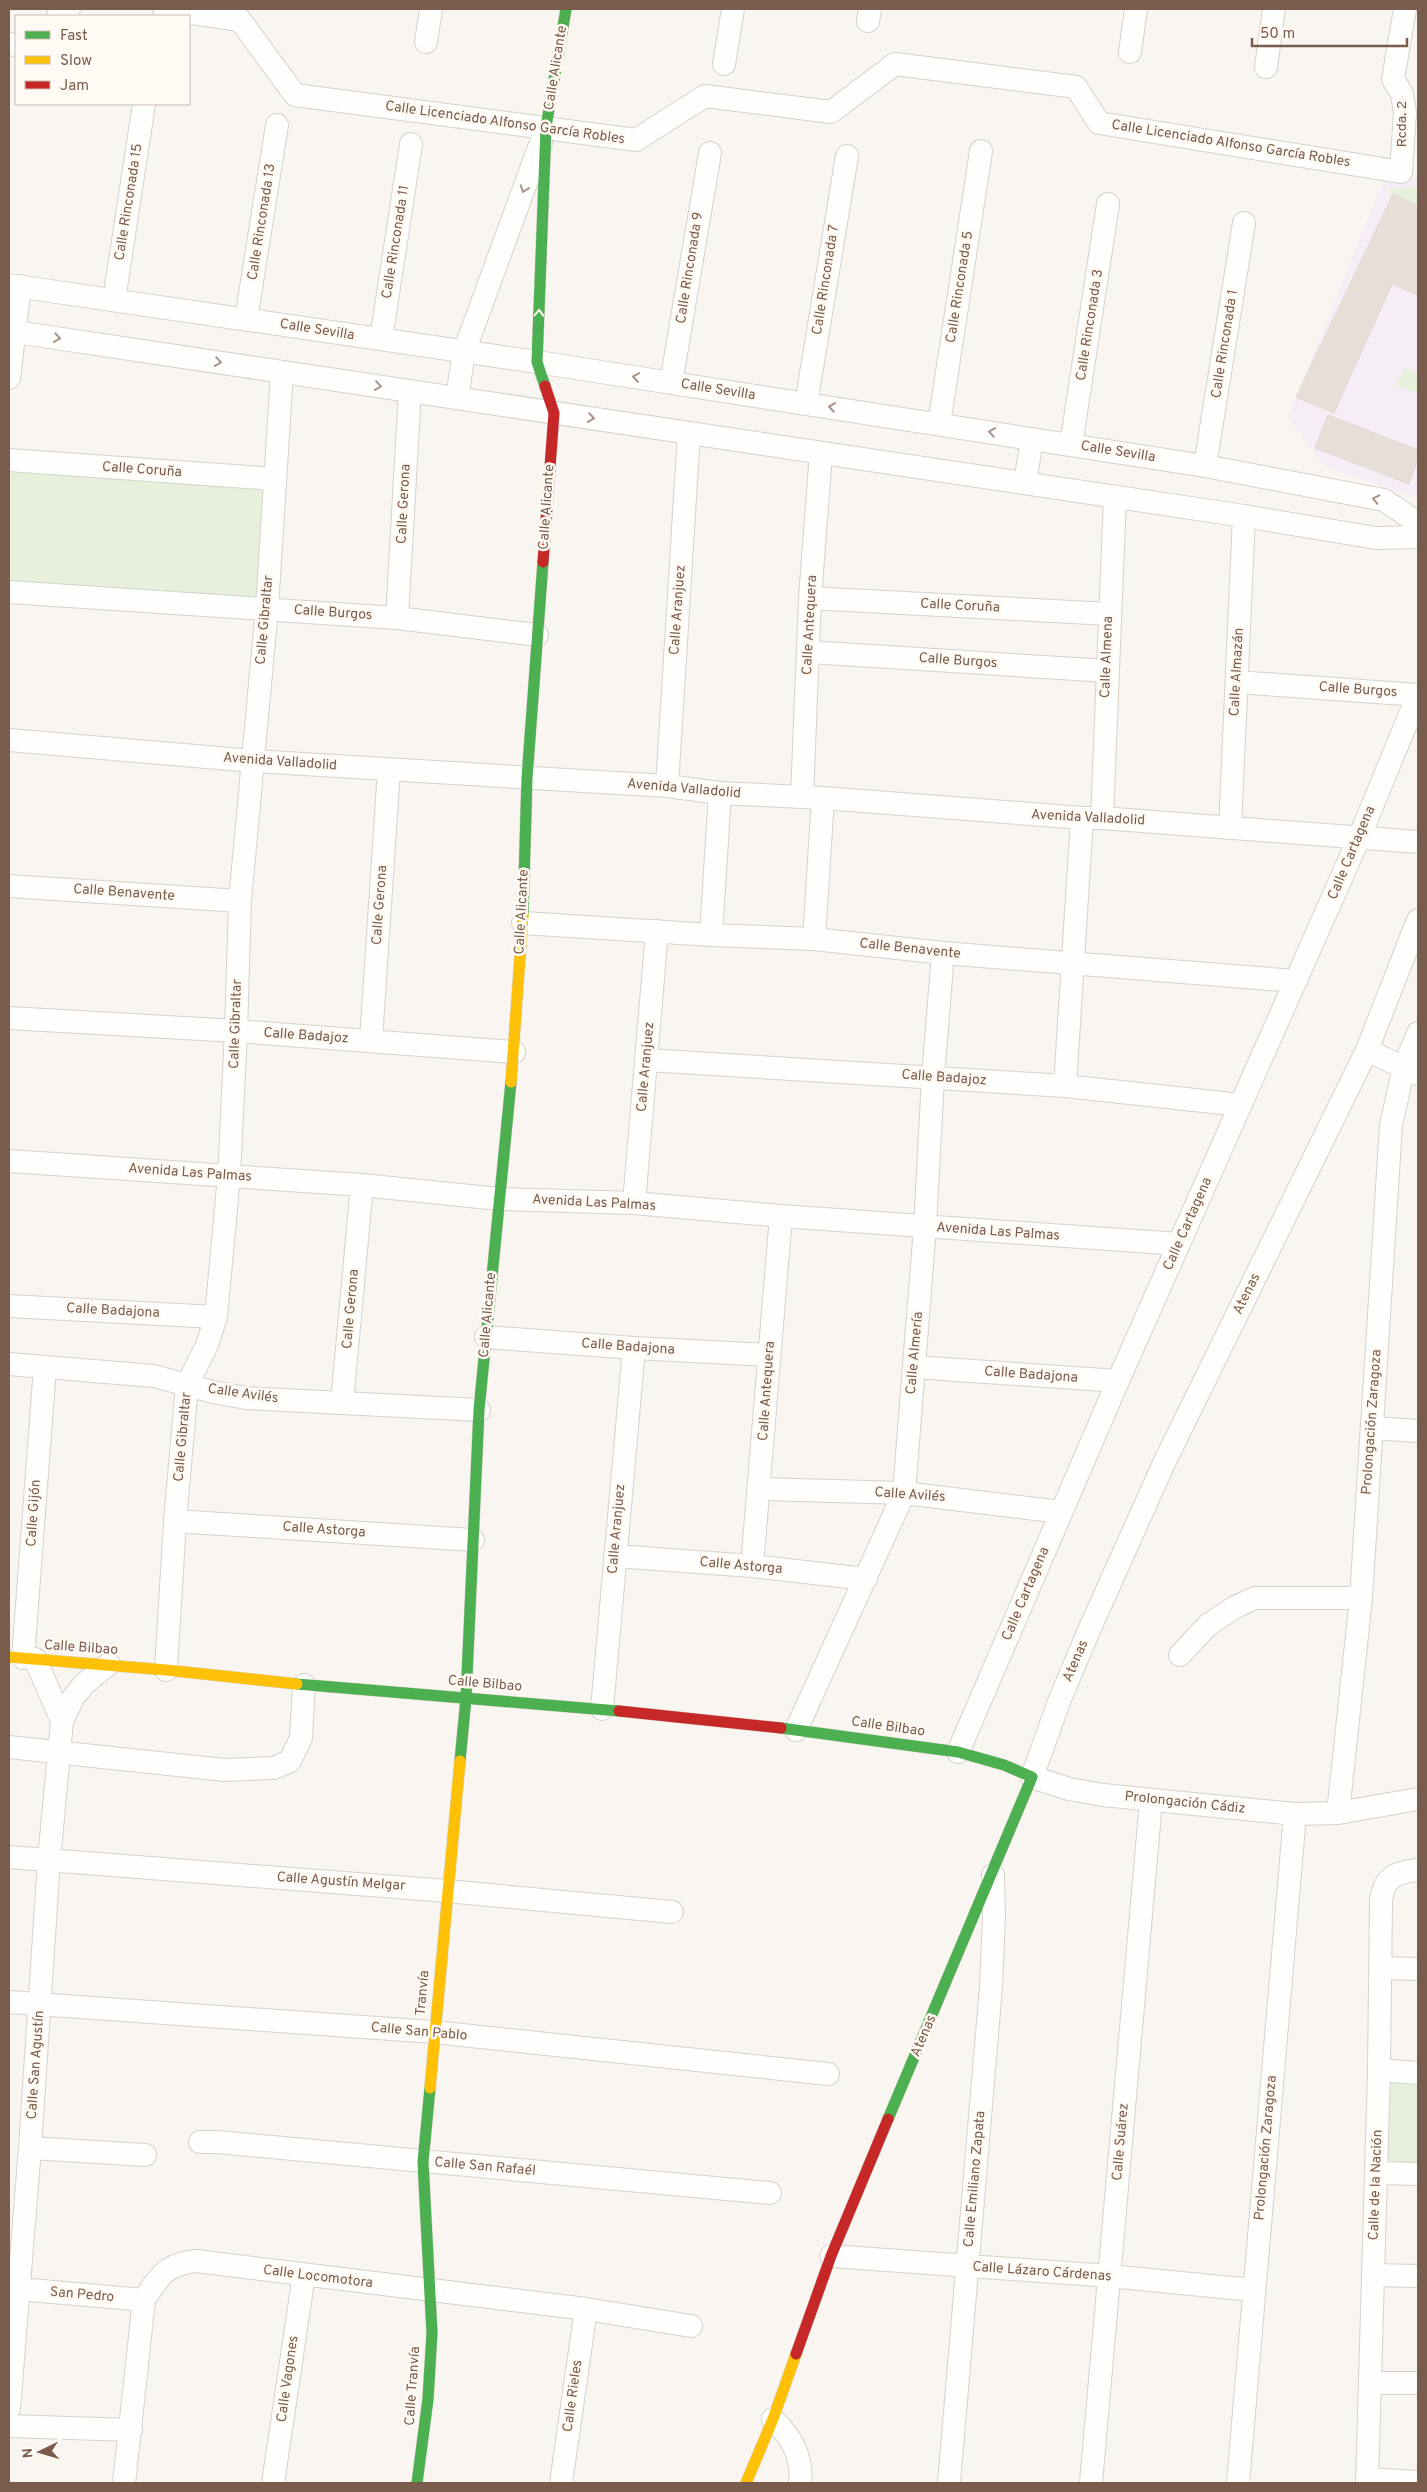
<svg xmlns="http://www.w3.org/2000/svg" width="1427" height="2492" viewBox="0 0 1427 2492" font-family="Overpass,sans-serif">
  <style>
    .education { fill: #f6eef6 }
    .green { fill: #e7f0db }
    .building { fill: #e6ded7; stroke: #e2d8d2 }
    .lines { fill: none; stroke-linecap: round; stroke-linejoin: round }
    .street-casing { stroke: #d7d1cb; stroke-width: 24 }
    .fast-casing { stroke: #d9d2cb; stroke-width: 12 }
    .slow-casing { stroke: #d9d2cb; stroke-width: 12 }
    .jam-casing { stroke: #d9d2cb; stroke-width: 12 }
    .street { stroke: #fefefd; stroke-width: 22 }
    .fast { stroke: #4caf50; stroke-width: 11 }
    .slow { stroke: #ffc107; stroke-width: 11 }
    .jam { stroke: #c62828; stroke-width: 11 }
    .oneway { stroke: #a8958b }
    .oneway2 { stroke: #fffaf3 }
    .labels { text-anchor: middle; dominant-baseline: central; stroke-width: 5; stroke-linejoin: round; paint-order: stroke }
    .street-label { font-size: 14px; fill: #7a5c4d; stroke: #fffaf3 }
  </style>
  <rect width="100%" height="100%" fill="#f9f5f0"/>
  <polygon class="education" points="1418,179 1418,498 1324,466 1288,417 1384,180"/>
  <g class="green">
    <polygon points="1418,187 1418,206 1393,195 1388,195 1391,188"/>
    <polygon points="1406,368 1418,374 1418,393 1395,385"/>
    <polygon points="9,460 275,479 267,608 9,592"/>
    <polygon points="1379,2070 1418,2073 1418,2174 1377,2173"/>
  </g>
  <g class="building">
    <polygon points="1393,194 1418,206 1418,295 1392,284 1334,413 1296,397"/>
    <polygon points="1328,415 1418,450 1418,459 1409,484 1315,448"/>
  </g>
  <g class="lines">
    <defs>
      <g id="street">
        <polyline points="164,9 240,20 295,95 636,140 705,96 831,112 895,64 1076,87 1099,123 1401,172 1405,113 1402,94 1393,79 1405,9"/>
        <polyline points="58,16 69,9"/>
        <polyline points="868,21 870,9"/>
        <polyline points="426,42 431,9"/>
        <polyline points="9,44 16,45"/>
        <polyline points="1130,52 1136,9"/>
        <polyline points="724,64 733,9"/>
        <polyline points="1266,67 1274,9"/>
        <polyline points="9,285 537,362 1205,466 1384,500 1418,523"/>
        <polyline points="114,300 144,104"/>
        <polyline points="246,319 277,125"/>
        <polyline points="9,331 1244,516 1376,538 1418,537"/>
        <polyline points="381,339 411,144"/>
        <polyline points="9,378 20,286"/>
        <polyline points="671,383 710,153"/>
        <polyline points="457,398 464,352 541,142"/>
        <polyline points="806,404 847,156"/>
        <polyline points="939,424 981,151"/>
        <polyline points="1071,445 1108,204"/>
        <polyline points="9,460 275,479"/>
        <polyline points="1205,466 1244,223"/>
        <polyline points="1025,483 1032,439"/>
        <polyline points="9,592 397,618 537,635"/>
        <polyline points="810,598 1109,614"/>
        <polyline points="397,618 410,391"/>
        <polyline points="809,652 1107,671"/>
        <polyline points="1237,682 1418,695"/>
        <polyline points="9,740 253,761 667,786 720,793 823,798 1082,818 1102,818 1418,842"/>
        <polyline points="667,786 689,433"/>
        <polyline points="802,797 810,598 821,453"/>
        <polyline points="1102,818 1115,497"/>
        <polyline points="1230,828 1244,516"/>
        <polyline points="9,886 240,901"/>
        <polyline points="1418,920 1367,1050 1165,1461 1090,1628 1060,1699 1032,1777 1069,1789 1103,1795 1295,1814 1338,1813 1418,1799"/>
        <polyline points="523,923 711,935 814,939 943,953 1296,981"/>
        <polyline points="711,935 720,793"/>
        <polyline points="814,939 823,798"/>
        <polyline points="9,1018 236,1031 514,1052"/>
        <polyline points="371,1040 389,770"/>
        <polyline points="1367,1050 1417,1074"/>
        <polyline points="647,1060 1065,1086 1241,1105"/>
        <polyline points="1065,1086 1082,818"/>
        <polyline points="9,1161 362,1185 499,1199 634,1203 781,1216 1179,1244"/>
        <polyline points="634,1203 657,931"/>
        <polyline points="9,1306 216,1317"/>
        <polyline points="486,1337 634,1348 769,1355"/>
        <polyline points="9,1364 154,1376 213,1392 246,1398 479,1410"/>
        <polyline points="914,1367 1118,1381"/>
        <polyline points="342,1403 362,1185"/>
        <polyline points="1372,1428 1418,1431"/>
        <polyline points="759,1489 904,1493 1061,1512"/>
        <polyline points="175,1521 473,1540"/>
        <polyline points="615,1556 752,1566 866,1579"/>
        <polyline points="752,1566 781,1216"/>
        <polyline points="1180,1655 1208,1625 1235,1607 1255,1598 1361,1598"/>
        <polyline points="23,1658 45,1367"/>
        <polyline points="35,1659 62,1721"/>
        <polyline points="166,1670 175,1521 187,1385 207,1345 216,1317 229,1176 236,1031 240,901 267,608 282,372"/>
        <polyline points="602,1709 634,1348"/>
        <polyline points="796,1730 904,1493 925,1227 933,1077 943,953"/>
        <polyline points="9,1747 224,1770 274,1768 290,1761 301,1738 304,1685"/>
        <polyline points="958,1752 1118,1381 1359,838 1418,695"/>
        <polyline points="1338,1813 1361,1598 1391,1125 1404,1067 1418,1033"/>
        <polyline points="9,1857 447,1891 672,1912"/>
        <polyline points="1381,1968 1418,1969"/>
        <polyline points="9,2002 434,2032 828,2074"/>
        <polyline points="1379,2070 1418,2073"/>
        <polyline points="200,2142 217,2142 770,2193"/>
        <polyline points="30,2148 145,2155"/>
        <polyline points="1377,2173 1418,2174"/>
        <polyline points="831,2256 1109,2276 1253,2290"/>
        <polyline points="1374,2275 1418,2276"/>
        <polyline points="19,2289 144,2300"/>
        <polyline points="1370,2383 1418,2383"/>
        <polyline points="9,2408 30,2148 49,1860 62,1721 73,1698 84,1684 109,1664"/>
        <path d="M 773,2419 C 791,2437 803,2456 800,2483"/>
        <polyline points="9,2426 131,2430"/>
        <polyline points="1367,2479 1418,2482"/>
        <path d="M 124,2483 L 144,2300 C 159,2276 166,2264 196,2261 L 586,2309 L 691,2326"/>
        <polyline points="273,2483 304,2275"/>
        <polyline points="561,2483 586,2309"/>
        <polyline points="949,2483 991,1987 994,1916 993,1875"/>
        <polyline points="1091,2483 1151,1801"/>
        <polyline points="1238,2483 1295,1814"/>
        <path d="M 1367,2483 L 1379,2070 L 1381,1900 C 1385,1876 1396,1872 1418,1870"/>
      </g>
      <g id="fast">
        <polyline points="545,386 537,362 546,127 566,9"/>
        <polyline points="523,915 527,778 543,562"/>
        <polyline points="297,1684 619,1711"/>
        <polyline points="781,1728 958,1752 1004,1765 1032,1777 888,2119"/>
        <polyline points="460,1761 466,1698 479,1410 511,1082"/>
        <polyline points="417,2483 428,2399 432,2333 423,2162 430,2088"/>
      </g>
      <g id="slow">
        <polyline points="511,1082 523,915"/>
        <polyline points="9,1657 166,1670 297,1684"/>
        <polyline points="430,2088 460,1761"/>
        <polyline points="746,2483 773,2419 796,2354"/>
      </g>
      <g id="jam">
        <polyline points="543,562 554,413 545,386"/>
        <polyline points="619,1711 781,1728"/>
        <polyline points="796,2354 831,2256 888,2119"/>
      </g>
    </defs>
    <use href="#street" class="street-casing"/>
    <use href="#fast" class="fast-casing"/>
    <use href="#slow" class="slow-casing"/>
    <use href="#jam" class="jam-casing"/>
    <use href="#street" class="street"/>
    <use href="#fast" class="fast"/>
    <use href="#slow" class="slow"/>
    <use href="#jam" class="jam"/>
  </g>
  <defs><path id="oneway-chevron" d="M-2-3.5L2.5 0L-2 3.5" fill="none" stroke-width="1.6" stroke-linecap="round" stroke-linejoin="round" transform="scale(1.25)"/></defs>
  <g class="oneway">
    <use href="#oneway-chevron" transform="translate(524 189) rotate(110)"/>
    <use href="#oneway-chevron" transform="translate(57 338) rotate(9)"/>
    <use href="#oneway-chevron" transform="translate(218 362) rotate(9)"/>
    <use href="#oneway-chevron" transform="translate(636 377) rotate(-171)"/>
    <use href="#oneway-chevron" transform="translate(378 386) rotate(8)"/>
    <use href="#oneway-chevron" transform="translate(832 407) rotate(-171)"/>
    <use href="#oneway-chevron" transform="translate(591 418) rotate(9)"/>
    <use href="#oneway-chevron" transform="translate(992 432) rotate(-171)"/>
    <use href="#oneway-chevron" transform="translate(1376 499) rotate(-167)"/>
  </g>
  <use class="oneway2" href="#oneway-chevron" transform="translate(539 313) rotate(-88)"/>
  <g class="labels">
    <g class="street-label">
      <text transform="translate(556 68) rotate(-81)">Calle Alicante</text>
      <text transform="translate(505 123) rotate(8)">Calle Licenciado Alfonso García Robles</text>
      <text transform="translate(1402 124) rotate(-90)">Rcda. 2</text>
      <text transform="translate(1231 144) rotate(9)">Calle Licenciado Alfonso García Robles</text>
      <text transform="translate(129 202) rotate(-81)">Calle Rinconada 15</text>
      <text transform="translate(262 222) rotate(-81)">Calle Rinconada 13</text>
      <text transform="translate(396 242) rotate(-81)">Calle Rinconada 11</text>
      <text transform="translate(690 268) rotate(-81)">Calle Rinconada 9</text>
      <text transform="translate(826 280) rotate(-81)">Calle Rinconada 7</text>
      <text transform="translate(960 287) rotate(-81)">Calle Rinconada 5</text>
      <text transform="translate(1090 325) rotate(-81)">Calle Rinconada 3</text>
      <text transform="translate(317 330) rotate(9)">Calle Sevilla</text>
      <text transform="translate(1225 344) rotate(-81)">Calle Rinconada 1</text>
      <text transform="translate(718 390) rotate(9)">Calle Sevilla</text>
      <text transform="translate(1118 452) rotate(9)">Calle Sevilla</text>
      <text transform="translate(142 470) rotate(4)">Calle Coruña</text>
      <text transform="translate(404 504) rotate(-87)">Calle Gerona</text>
      <text transform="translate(547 507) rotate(-86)">Calle Alicante</text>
      <text transform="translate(960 606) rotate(3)">Calle Coruña</text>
      <text transform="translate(678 610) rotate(-86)">Calle Aranjuez</text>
      <text transform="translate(333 613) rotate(4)">Calle Burgos</text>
      <text transform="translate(265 620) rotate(-85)">Calle Gibraltar</text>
      <text transform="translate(810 625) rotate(-87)">Calle Antequera</text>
      <text transform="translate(1107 657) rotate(-88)">Calle Almena</text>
      <text transform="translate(958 661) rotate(4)">Calle Burgos</text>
      <text transform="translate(1237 672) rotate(-87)">Calle Almazán</text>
      <text transform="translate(1358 690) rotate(4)">Calle Burgos</text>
      <text transform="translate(280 762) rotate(4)">Avenida Valladolid</text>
      <text transform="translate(684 789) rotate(5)">Avenida Valladolid</text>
      <text transform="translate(1088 818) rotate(3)">Avenida Valladolid</text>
      <text transform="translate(1352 853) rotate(-67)">Calle Cartagena</text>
      <text transform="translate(124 893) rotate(4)">Calle Benavente</text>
      <text transform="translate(380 905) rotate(-86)">Calle Gerona</text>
      <text transform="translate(522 912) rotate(-87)">Calle Alicante</text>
      <text transform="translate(910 949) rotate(6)">Calle Benavente</text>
      <text transform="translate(236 1024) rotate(-88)">Calle Gibraltar</text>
      <text transform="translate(306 1036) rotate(4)">Calle Badajoz</text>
      <text transform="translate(646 1067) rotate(-85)">Calle Aranjuez</text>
      <text transform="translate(944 1078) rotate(4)">Calle Badajoz</text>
      <text transform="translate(190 1173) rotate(4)">Avenida Las Palmas</text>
      <text transform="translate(594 1203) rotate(3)">Avenida Las Palmas</text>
      <text transform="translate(1188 1224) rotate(-66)">Calle Cartagena</text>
      <text transform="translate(998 1232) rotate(4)">Avenida Las Palmas</text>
      <text transform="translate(1247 1294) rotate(-64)">Atenas</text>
      <text transform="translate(351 1309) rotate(-85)">Calle Gerona</text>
      <text transform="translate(113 1311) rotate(3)">Calle Badajona</text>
      <text transform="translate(488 1315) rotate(-85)">Calle Alicante</text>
      <text transform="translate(628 1347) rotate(4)">Calle Badajona</text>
      <text transform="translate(915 1353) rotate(-85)">Calle Almería</text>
      <text transform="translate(1031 1375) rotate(4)">Calle Badajona</text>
      <text transform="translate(767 1391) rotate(-86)">Calle Antequera</text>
      <text transform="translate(243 1394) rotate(8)">Calle Avilés</text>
      <text transform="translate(1372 1422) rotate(-86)">Prolongación Zaragoza</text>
      <text transform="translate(183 1437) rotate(-85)">Calle Gibraltar</text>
      <text transform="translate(910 1495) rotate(4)">Calle Avilés</text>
      <text transform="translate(34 1513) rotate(-86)">Calle Gijón</text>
      <text transform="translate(617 1529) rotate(-85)">Calle Aranjuez</text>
      <text transform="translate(324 1530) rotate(4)">Calle Astorga</text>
      <text transform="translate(741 1566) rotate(5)">Calle Astorga</text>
      <text transform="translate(1026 1594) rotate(-67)">Calle Cartagena</text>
      <text transform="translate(81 1648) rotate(4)">Calle Bilbao</text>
      <text transform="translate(1076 1661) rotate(-67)">Atenas</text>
      <text transform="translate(485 1684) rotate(5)">Calle Bilbao</text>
      <text transform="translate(888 1727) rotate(8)">Calle Bilbao</text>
      <text transform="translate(1185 1803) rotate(6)">Prolongación Cádiz</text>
      <text transform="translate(341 1882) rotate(4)">Calle Agustín Melgar</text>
      <text transform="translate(423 1993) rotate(-85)">Tranvía</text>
      <text transform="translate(419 2032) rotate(5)">Calle San Pablo</text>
      <text transform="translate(924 2036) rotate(-67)">Atenas</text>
      <text transform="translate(36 2065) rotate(-86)">Calle San Agustín</text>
      <text transform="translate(1121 2142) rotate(-85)">Calle Suárez</text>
      <text transform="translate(1266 2148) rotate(-85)">Prolongación Zaragoza</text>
      <text transform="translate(485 2167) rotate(5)">Calle San Rafaél</text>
      <text transform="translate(975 2179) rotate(-85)">Calle Emiliano Zapata</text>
      <text transform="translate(1376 2185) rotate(-88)">Calle de la Nación</text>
      <text transform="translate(1042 2272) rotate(4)">Calle Lázaro Cárdenas</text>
      <text transform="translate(318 2277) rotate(7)">Calle Locomotora</text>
      <text transform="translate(82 2295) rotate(5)">San Pedro</text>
      <text transform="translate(288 2379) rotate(-82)">Calle Vagones</text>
      <text transform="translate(413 2386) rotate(-86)">Calle Tranvía</text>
      <text transform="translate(573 2396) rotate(-82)">Calle Rieles</text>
    </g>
  </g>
  <rect width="1427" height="2492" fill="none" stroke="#7a5c4d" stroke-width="20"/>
  <rect x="15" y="15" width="175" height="90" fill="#fffaf3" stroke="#cabbb1"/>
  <rect x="25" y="31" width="25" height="8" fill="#4caf50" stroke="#cabbb1"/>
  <text x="60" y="40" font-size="15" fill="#7a5c4d">Fast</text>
  <rect x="25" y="56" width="25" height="8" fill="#ffc107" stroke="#cabbb1"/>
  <text x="60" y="65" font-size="15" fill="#7a5c4d">Slow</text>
  <rect x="25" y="81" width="25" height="8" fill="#c62828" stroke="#cabbb1"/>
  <text x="60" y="90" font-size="15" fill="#7a5c4d">Jam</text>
  <g transform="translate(40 2452) rotate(265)" stroke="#fffaf3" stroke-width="4" paint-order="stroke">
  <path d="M0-4L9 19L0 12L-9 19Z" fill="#7a5c4d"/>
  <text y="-8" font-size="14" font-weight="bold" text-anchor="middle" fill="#7a5c4d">N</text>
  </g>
  <path d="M1252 38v8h155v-8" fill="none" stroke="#7a5c4d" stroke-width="2.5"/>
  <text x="1260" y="38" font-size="15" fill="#7a5c4d" stroke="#fffaf3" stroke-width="4" paint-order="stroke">50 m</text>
</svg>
